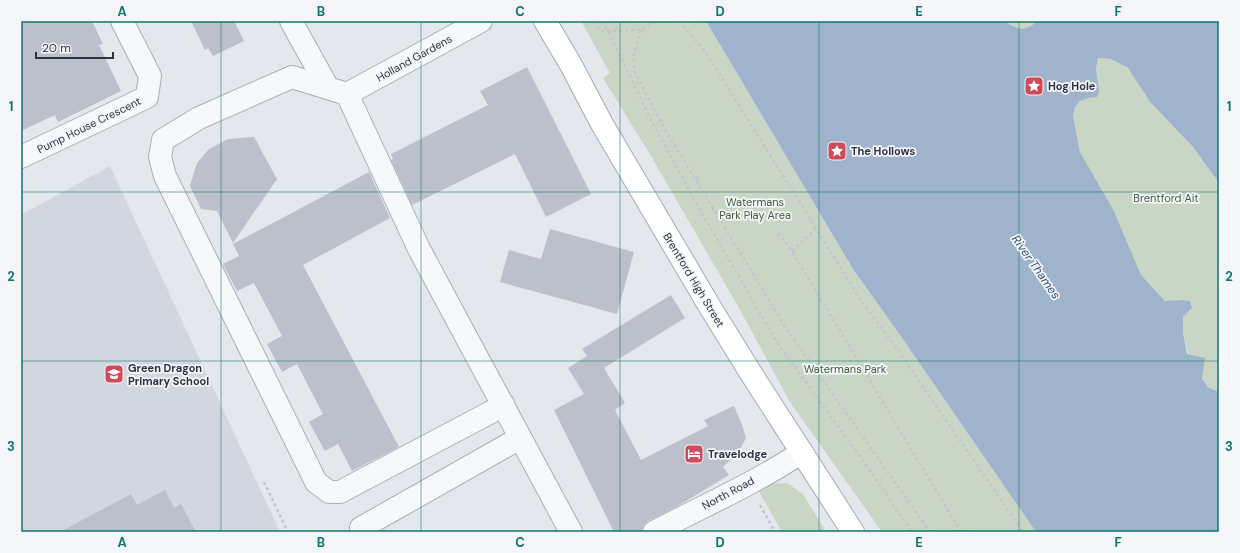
<svg xmlns="http://www.w3.org/2000/svg" width="1240" height="553" viewBox="0 0 1240 553" font-family="'DM Sans',sans-serif">
  <style>
    .built { fill: #d2d6de }
    .green { fill: #c9d6c5 }
    .water { fill: #9fb4cc }
    .building { fill: #bbc0ca }
    .lines { fill: none; stroke-linecap: round; stroke-linejoin: round }
    .minor-casing { stroke: #a9aeb7; stroke-width: 24 }
    .major-casing { stroke: #a3abb8; stroke-width: 24 }
    .path { stroke: #c2c5cb; stroke-width: 2.5; stroke-dasharray: 3 3; stroke-linecap: butt }
    .minor { stroke: #f7f8fa; stroke-width: 22 }
    .major { stroke: #fff; stroke-width: 22 }
    .grid { fill: none; stroke: #0f766e; stroke-width: 1; stroke-opacity: 0.55 }
    .labels { text-anchor: middle; dominant-baseline: central; stroke-width: 3.5; stroke-linejoin: round; paint-order: stroke }
    .street-label { font-size: 11px; fill: #2b3445; stroke: #f4f6f9 }
    .poi-label { font-size: 11px; font-weight: bold; fill: #2b3445; stroke: #f4f6f9; text-anchor: start }
    .park-label { font-size: 11px; fill: #3f6138; stroke: #f4f6f9 }
    .water-label { font-size: 12px; font-style: italic; fill: #34527a; stroke: #f4f6f9 }
    .neatline { fill: none; stroke: #0f766e; stroke-width: 1.5 }
    .grid-label { font-size: 13px; text-anchor: middle; font-weight: bold; fill: #0f766e }
  </style>
  <rect width="100%" height="100%" fill="#e4e7ec"/>
  <polygon class="built" points="110,166 280,532 21,532 21,215"/>
  <g class="green">
    <polygon points="581,21 706,21 853,269 900,335 1036,532 882,532 790,402 739,308 651,156 603,78 610,73"/>
    <path d="M 1005,21 L 1037,21 C 1026,32 1016,30 1005,21 Z"/>
    <polygon points="1098,58 1111,59 1128,68 1150,102 1193,147 1219,183 1219,392 1208,387 1188,354 1183,333 1183,317 1192,308 1183,300 1165,301 1141,275 1114,211 1080,152 1073,116 1075,107 1080,101 1099,91 1096,69"/>
    <polygon points="787,483 803,494 826,532 782,532 758,490 769,484"/>
  </g>
  <path class="water" d="M 706,21 L 1005,21 C 1016,30 1026,32 1037,21 L 1219,21 L 1219,183 L 1193,147 L 1150,102 L 1128,68 L 1111,59 L 1098,58 L 1096,69 L 1099,91 L 1097,97 L 1088,98 L 1080,101 L 1075,107 L 1073,116 L 1080,152 L 1114,211 L 1141,275 L 1165,301 L 1183,300 L 1190,301 L 1192,308 L 1183,317 L 1183,333 L 1187,354 L 1205,358 L 1202,378 L 1208,387 L 1219,392 L 1219,532 L 1036,532 L 900,335 L 853,269 Z"/>
  <g class="building">
    <polygon points="21,21 92,21 103,44 99,45 121,91 58,122 55,115 21,131"/>
    <polygon points="191,21 234,21 244,41 213,56 208,48 205,50"/>
    <polygon points="527,67 591,194 546,217 515,154 412,205 391,160 393,159 391,154 488,105 480,91"/>
    <polygon points="254,137 277,179 233,243 217,211 201,209 190,186 197,163 209,149 228,139"/>
    <polygon points="369,172 390,218 303,265 399,447 352,471 338,444 325,451 309,422 323,414 297,364 282,372 267,344 282,336 254,283 237,291 223,264 239,256 233,244"/>
    <polygon points="550,229 634,252 617,314 500,282 509,250 541,259"/>
    <polygon points="671,295 685,318 604,368 625,403 615,410 641,460 708,426 704,420 734,406 742,425 746,438 739,451 723,467 729,475 676,507 648,521 643,526 642,532 614,532 554,410 584,394 568,368 587,356 582,349"/>
    <polygon points="165,490 174,508 181,504 196,532 60,532 131,494 137,505"/>
  </g>
  <g class="lines">
    <defs>
      <g id="minor">
        <polyline points="291,21 328,88"/>
        <polyline points="347,94 481,21"/>
        <polyline points="21,157 147,97 150,76 122,21"/>
        <polyline points="503,404 493,411 340,492 329,492 316,482 165,176 160,157 163,140 199,118 292,77 347,94 419,249 571,532"/>
        <polyline points="361,528 520,438"/>
        <path d="M 654,532 C 703,506 756,483 802,452"/>
      </g>
      <polyline id="major" points="545,21 571,65 602,124 710,307 752,375 853,532"/>
    </defs>
    <use href="#minor" class="minor-casing"/>
    <use href="#major" class="major-casing"/>
    <g class="path">
      <polyline points="595,21 600,31 641,30 657,21"/>
      <polyline points="603,21 654,126 700,210 778,344 869,469 912,532"/>
      <polyline points="613,21 618,31"/>
      <polyline points="679,21 705,51 862,302 897,349 1023,532"/>
      <polyline points="641,30 634,54 634,70 660,121 786,328 930,532"/>
      <polyline points="660,121 665,119"/>
      <polyline points="696,179 700,174"/>
      <polyline points="778,233 792,251 961,532"/>
      <polyline points="792,251 816,229"/>
      <polyline points="264,482 288,532"/>
      <polyline points="760,505 775,532"/>
    </g>
    <use href="#minor" class="minor"/>
    <use href="#major" class="major"/>
  </g>
  <path class="grid" d="M 221,21 L 221,532M 421,21 L 421,532M 620,21 L 620,532M 819,21 L 819,532M 1019,21 L 1019,532M 21,192 L 1219,192M 21,361 L 1219,361"/>
  <defs>
    <symbol id="sight-square" viewBox="-11 -11 22 22"><rect x="-9" y="-9" width="18" height="18" rx="4" fill="#d1495b" stroke="#f4f6f9"/><path d="M0-6L1.8-2.2L6-1.7L2.9 1.2L3.7 5.4L0 3.3L-3.7 5.4L-2.9 1.2L-6-1.7L-1.8-2.2Z" fill="#fff"/></symbol>
    <symbol id="school-square" viewBox="-11 -11 22 22"><rect x="-9" y="-9" width="18" height="18" rx="4" fill="#d1495b" stroke="#f4f6f9"/><path d="M0-5L7-2L0 1L-7-2ZM-4 1L0 2.5L4 1V4Q0 6-4 4Z" fill="#fff"/></symbol>
    <symbol id="hotel-square" viewBox="-11 -11 22 22"><rect x="-9" y="-9" width="18" height="18" rx="4" fill="#d1495b" stroke="#f4f6f9"/><path d="M-6-4.5h1.5V1H6V5H4.5V3h-9V5H-6ZM-4 0a1.8 1.8 0 1 1 3.6 0ZM.5 0V-2.5h3Q6-2.5 6 0Z" fill="#fff"/></symbol>
  </defs>
  <g fill-rule="evenodd">
    <use href="#sight-square" x="1023" y="75" width="22" height="22"/>
    <use href="#sight-square" x="826" y="140" width="22" height="22"/>
    <use href="#school-square" x="103" y="363" width="22" height="22"/>
    <use href="#hotel-square" x="683" y="443" width="22" height="22"/>
  </g>
  <g class="labels">
    <g class="street-label">
      <text transform="translate(414 58) rotate(-29)">Holland Gardens</text>
      <text transform="translate(89 125) rotate(-26)">Pump House Crescent</text>
      <text transform="translate(694 280) rotate(59)">Brentford High Street</text>
      <text transform="translate(728 493) rotate(-28)">North Road</text>
    </g>
    <g class="poi-label">
      <text x="1048" y="86">Hog Hole</text>
      <text x="851" y="151">The Hollows</text>
      <text x="128" y="368">Green Dragon<tspan x="128" dy="13">Primary School</tspan></text>
      <text x="708" y="454">Travelodge</text>
    </g>
    <g class="park-label">
      <text x="1166" y="198">Brentford Ait</text>
      <text x="755" y="202">Watermans<tspan x="755" dy="13">Park Play Area</tspan></text>
      <text x="845" y="369">Watermans Park</text>
    </g>
    <g class="water-label">
      <text transform="translate(1036 267) rotate(55)">River Thames</text>
    </g>
  </g>
  <rect width="1240" height="553" fill="none" stroke="#f4f6f9" stroke-width="44"/>
  <path d="M36 52v6h77v-6" fill="none" stroke="#2b3445" stroke-width="2"/>
  <text x="42" y="52" font-size="12" fill="#2b3445" stroke="#f4f6f9" stroke-width="3" paint-order="stroke">20 m</text>
  <rect x="22" y="22" width="1196" height="509" class="neatline"/>
  <g class="grid-label">
    <text x="122" y="16">A</text>
    <text x="321" y="16">B</text>
    <text x="520" y="16">C</text>
    <text x="720" y="16">D</text>
    <text x="919" y="16">E</text>
    <text x="1118" y="16">F</text>
    <text x="11" y="111">1</text>
    <text x="1229" y="111">1</text>
    <text x="11" y="281">2</text>
    <text x="1229" y="281">2</text>
    <text x="11" y="451">3</text>
    <text x="1229" y="451">3</text>
    <text x="122" y="547">A</text>
    <text x="321" y="547">B</text>
    <text x="520" y="547">C</text>
    <text x="720" y="547">D</text>
    <text x="919" y="547">E</text>
    <text x="1118" y="547">F</text>
  </g>
</svg>
